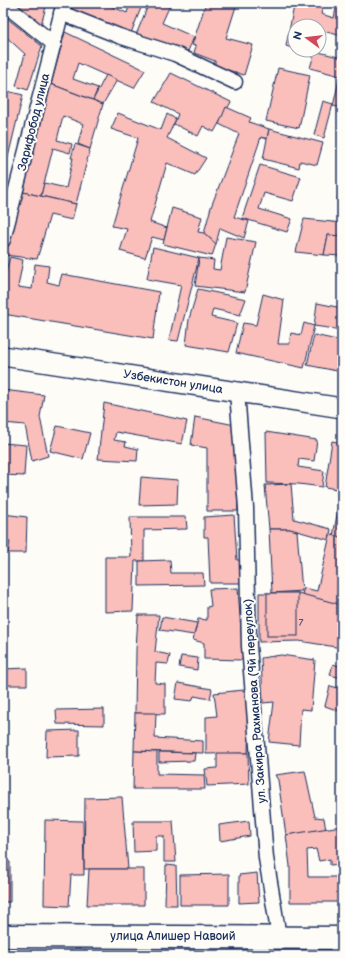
<svg xmlns="http://www.w3.org/2000/svg" width="345" height="958" viewBox="0 0 345 958" font-family="'Balsamiq Sans',sans-serif">
  <style>
    .building { fill: #fabebb; stroke: #1b2f5e }
    .lines { fill: none; stroke-linecap: round; stroke-linejoin: round }
    .street-casing { stroke: #1b2f5e; stroke-width: 17 }
    .secondary-casing { stroke: #1b2f5e; stroke-width: 22 }
    .primary-casing { stroke: #1b2f5e; stroke-width: 25 }
    .street { stroke: #fdfcf7; stroke-width: 14 }
    .secondary { stroke: #fdfcf7; stroke-width: 19 }
    .primary { stroke: #fdfcf7; stroke-width: 22 }
    .labels { text-anchor: middle; dominant-baseline: central; stroke-width: 4; stroke-linejoin: round; paint-order: stroke }
    .number-label { font-size: 10px; fill: #535375 }
    .street-label { font-size: 12px; fill: #1b2f5e; stroke: #fdfcf7 }
  </style>
  <rect width="100%" height="100%" fill="#fdfcf7"/>
  <filter id="ink" filterUnits="userSpaceOnUse"><feTurbulence type="fractalNoise" baseFrequency=".025" numOctaves="2"/><feDisplacementMap in="SourceGraphic" scale="8" xChannelSelector="R" yChannelSelector="G"/><feConvolveMatrix kernelMatrix="1 2 1 2 8 2 1 2 1" color-interpolation-filters="sRGB"/></filter>
  <g filter="url(#ink)">
    <g class="building">
      <polygon points="13,3 47,3 41,25"/>
      <polygon points="74,3 103,3 127,13 130,3 143,3 131,33 72,9"/>
      <polygon points="149,3 171,3 162,23 194,37 188,51 136,35"/>
      <polygon points="206,3 237,3 226,38 253,45 244,75 215,66 215,61 194,53 196,46 192,45"/>
      <polygon points="300,3 324,3 321,14 334,18 337,3 342,3 342,36 323,31 319,45 319,26 295,26 295,49 286,46 294,6 299,8"/>
      <polygon points="3,15 42,46 28,90 16,86 25,54 3,34"/>
      <polygon points="65,32 145,70 134,88 78,63 73,79 98,88 93,100 51,84"/>
      <polygon points="298,50 317,50 316,56"/>
      <polygon points="315,51 342,58 342,108 333,106 340,76 310,68"/>
      <polygon points="278,68 310,75 299,128 266,121"/>
      <polygon points="171,73 231,102 214,132 203,126 198,136 174,124 178,114 154,102"/>
      <polygon points="106,75 117,80 103,104 93,100"/>
      <polygon points="51,84 103,104 90,149 78,144 83,124 63,116 57,140 72,144 70,153 53,148 41,196 23,192"/>
      <polygon points="3,90 23,95 3,178"/>
      <polygon points="323,101 333,104 324,138 314,135"/>
      <polygon points="226,107 251,118 249,122 269,129 267,139 261,137 234,217 249,221 244,238 220,228 216,244 204,233 211,207 239,134 219,124"/>
      <polygon points="118,113 161,130 167,114 176,119 167,138 206,158 195,175 167,163 150,222 167,228 164,240 152,237 145,258 120,251 127,229 112,226 138,138 111,129"/>
      <polygon points="269,129 323,143 317,165 300,161 299,168 263,159"/>
      <polygon points="75,144 90,149 76,204 41,196 44,183 66,188 73,158 71,158"/>
      <polygon points="260,165 301,177 293,201 264,193 259,209 292,219 287,232 242,218"/>
      <polygon points="342,180 342,202 337,201"/>
      <polygon points="23,192 76,204 72,220 50,215 37,259 5,255"/>
      <polygon points="172,208 202,217 198,232 204,233 216,244 212,256 163,244"/>
      <polygon points="304,219 342,223 341,236 328,235 324,255 296,252"/>
      <polygon points="342,230 342,256 324,255 328,235 341,236"/>
      <polygon points="226,237 256,242 245,292 195,286 199,258 214,260 213,269 220,270"/>
      <polygon points="153,247 199,258 178,341 169,340 181,285 147,279"/>
      <polygon points="10,257 23,260 18,287 32,289 35,264 49,266 47,282 59,285 62,274 159,292 153,339 3,314 3,282"/>
      <polygon points="198,289 246,299 240,315 213,309 211,317 237,323 229,352 186,345 189,319"/>
      <polygon points="263,294 284,300 278,344 289,344 291,333 301,335 304,323 314,326 304,368 236,353 243,323 256,325"/>
      <polygon points="317,303 342,308 342,330 314,326"/>
      <polygon points="314,335 342,341 342,372 307,365"/>
      <polygon points="3,390 44,395 40,417 48,456 32,461 25,425 3,423"/>
      <polygon points="104,403 187,421 182,444 116,432 114,440 126,442 125,446 138,449 137,461 98,459"/>
      <polygon points="195,417 235,425 238,511 207,511 207,448 191,445"/>
      <polygon points="57,426 90,433 83,459 50,451"/>
      <polygon points="266,432 317,440 314,461 299,459 298,467 324,471 322,487 299,484 267,483"/>
      <polygon points="332,441 342,443 342,490 325,487"/>
      <polygon points="3,443 26,445 24,476 3,475"/>
      <polygon points="141,477 178,480 177,504 139,505"/>
      <polygon points="291,484 294,519 331,529 329,540 290,529 269,529 265,485"/>
      <polygon points="341,494 342,494 342,538 333,536"/>
      <polygon points="3,514 27,517 26,553 8,553 10,542 3,541"/>
      <polygon points="234,515 237,560 242,560 242,583 210,583 208,537 204,537 204,517"/>
      <polygon points="130,517 186,517 187,529 144,530 144,561 135,561 133,611 105,612 105,557 131,557"/>
      <polygon points="269,529 290,529 297,531 302,591 272,593"/>
      <polygon points="330,535 342,537 342,587 337,607 301,597 304,588 317,591"/>
      <polygon points="170,560 171,573 203,573 204,585 139,586 139,561"/>
      <polygon points="238,588 243,660 204,659 204,643 193,640 198,619 207,620 207,607 211,606 209,589"/>
      <polygon points="259,593 298,593 342,605 342,648 299,641 259,642"/>
      <rect x="267" y="593" width="31" height="43"/>
      <polygon points="138,615 159,615 155,652 170,655 168,664 156,663 155,683 165,684 165,714 135,713 136,650"/>
      <polygon points="162,617 197,623 194,635 160,630"/>
      <polygon points="281,655 315,660 311,710 301,709 299,745 269,742 274,702 263,703 261,658"/>
      <polygon points="181,656 198,658 197,670 179,667"/>
      <polygon points="333,664 342,667 342,712 325,706 330,686 339,688 341,678 330,675"/>
      <polygon points="27,668 27,685 3,685 3,669"/>
      <polygon points="178,683 212,689 210,699 194,696 192,701 175,699"/>
      <polygon points="244,690 249,720 248,753 206,754 206,717 217,716 214,693"/>
      <polygon points="104,709 104,725 57,724 56,710"/>
      <polygon points="135,713 156,713 155,738 203,741 203,753 134,751"/>
      <polygon points="79,730 79,756 46,757 47,731"/>
      <polygon points="134,751 157,752 157,774 204,775 205,789 133,789"/>
      <polygon points="159,752 195,753 194,761 159,762"/>
      <polygon points="217,753 248,753 249,784 207,786 205,769 217,768"/>
      <polygon points="305,771 315,817 324,818 326,831 286,835 278,780 275,775"/>
      <polygon points="122,797 128,869 84,869 85,798"/>
      <polygon points="45,820 83,821 84,875 71,875 69,906 44,905"/>
      <polygon points="133,821 173,821 176,862 164,862 164,836 156,836 156,851 134,852"/>
      <polygon points="249,821 250,836 220,841 219,825"/>
      <polygon points="341,826 342,864 330,865 330,859 319,861 316,849 307,850 308,877 342,877 342,902 290,902 290,866 286,835"/>
      <polygon points="3,861 10,862 10,902 3,902"/>
      <polygon points="166,865 176,866 177,905 165,905"/>
      <polygon points="89,869 144,869 144,905 87,905"/>
      <polygon points="257,873 259,902 239,903 239,875"/>
      <polygon points="229,874 229,905 180,905 180,875"/>
    </g>
    <g class="lines">
      <defs>
        <g id="street">
          <polyline points="3,3 54,44"/>
          <polyline points="61,13 119,36 175,54 235,82"/>
          <polyline points="3,240 64,3"/>
          <polyline points="237,392 246,508 249,646 266,858 279,937"/>
          <polyline points="337,955 339,938"/>
        </g>
        <polyline id="secondary" points="3,356 342,408"/>
        <polyline id="primary" points="3,936 342,938"/>
      </defs>
      <use href="#street" class="street-casing"/>
      <use href="#secondary" class="secondary-casing"/>
      <use href="#primary" class="primary-casing"/>
      <use href="#street" class="street"/>
      <use href="#secondary" class="secondary"/>
      <use href="#primary" class="primary"/>
    </g>
  </g>
  <g class="labels">
    <g class="number-label">
      <text x="301" y="623">7</text>
    </g>
    <g class="street-label">
      <text transform="translate(34 122) rotate(-76)">Зарифобод улица</text>
      <text transform="translate(173 382) rotate(9)">Узбекистон улица</text>
      <text transform="translate(255 701) rotate(-94)">ул. Закира Рахманова (9й переулок)</text>
      <text x="173" y="936">улица Алишер Навоий</text>
    </g>
  </g>
  <rect width="345" height="958" fill="none" stroke="#fdfcf7" stroke-width="16"/>
  <rect x="8" y="8" width="329" height="942" fill="none" stroke="#1b2f5e" stroke-width="1.5" filter="url(#ink)"/>
  <g transform="translate(307 38) rotate(285)"><circle r="19" fill="#fdfcf7" stroke="#a3aaba"/>
  <path d="M0-3L7 15L0 10L-7 15Z" fill="#d1495b"/>
  <text y="-6" font-size="11" font-weight="bold" text-anchor="middle" fill="#1b2f5e">N</text>
  </g>
</svg>
